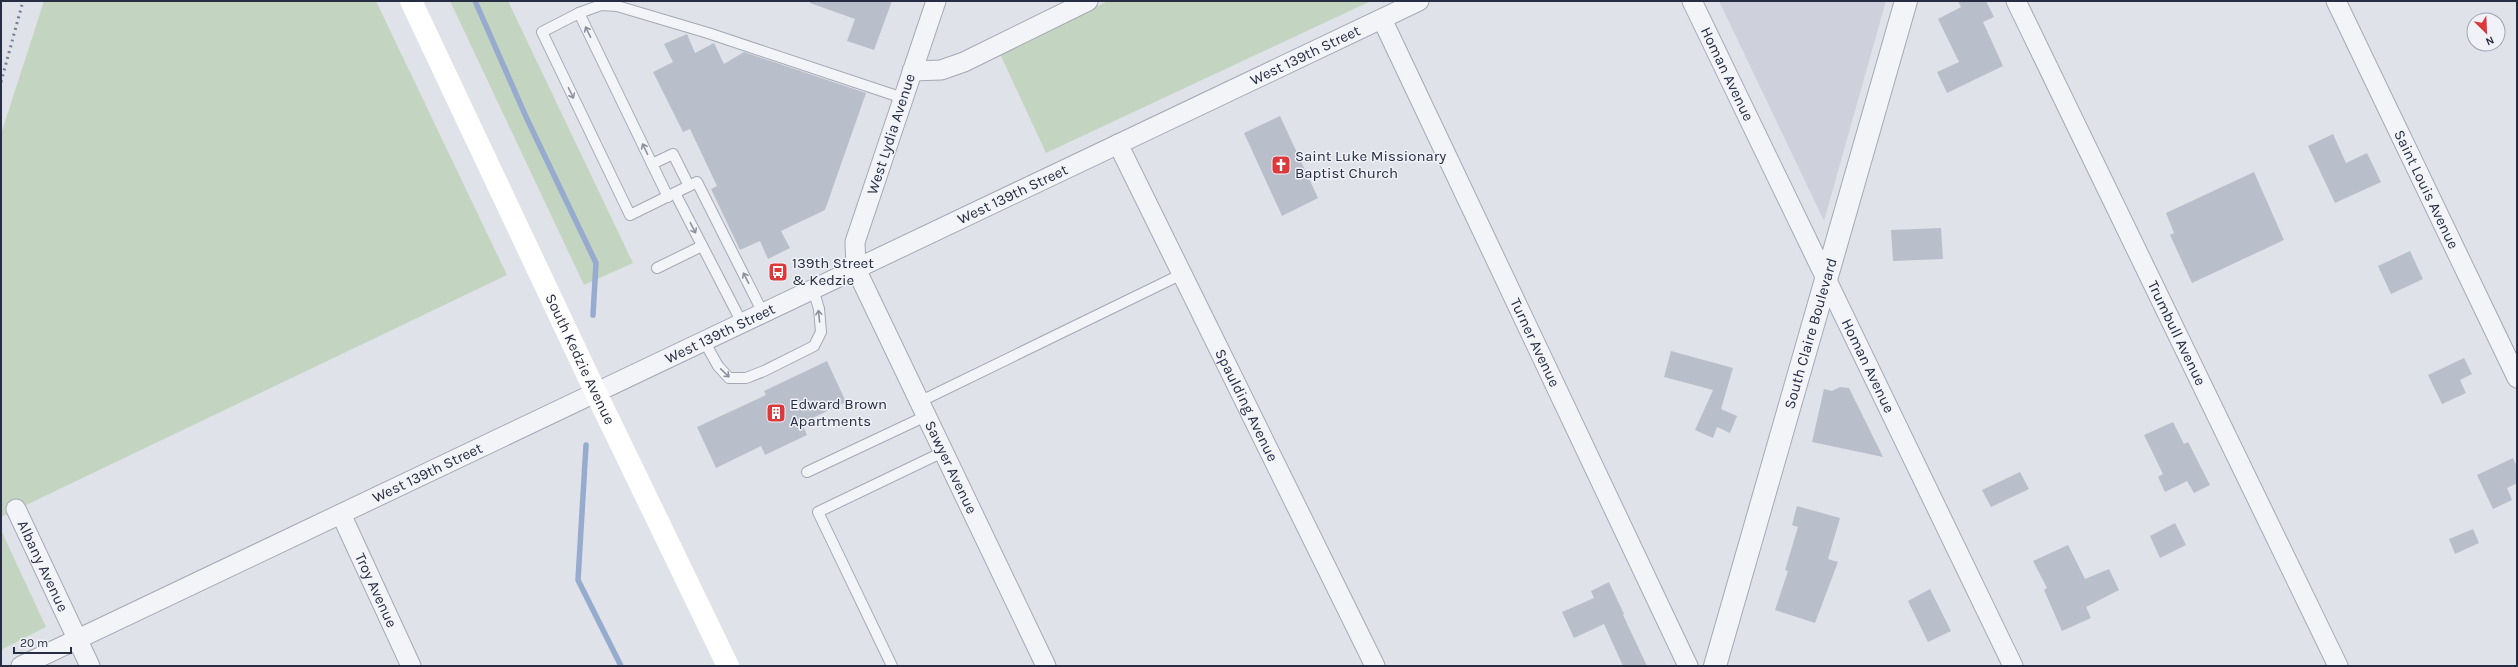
<svg xmlns="http://www.w3.org/2000/svg" width="2518" height="667" viewBox="0 0 2518 667" font-family="Karla,sans-serif">
  <style>
    .built { fill: #ced1dc }
    .green { fill: #c3d5c0 }
    .lines { fill: none; stroke-linecap: round; stroke-linejoin: round }
    .stream { stroke: #97abce; stroke-width: 5.5 }
    .building { fill: #b9becb }
    .service-casing { stroke: #a5a8b5; stroke-width: 12 }
    .minor-casing { stroke: #a5a8b5; stroke-width: 21 }
    .tertiary-casing { stroke: #a5a8b5; stroke-width: 24 }
    .service { stroke: #f3f4f8; stroke-width: 10 }
    .minor { stroke: #f3f4f8; stroke-width: 19 }
    .tertiary { stroke: #f3f4f8; stroke-width: 22 }
    .secondary { stroke: #fff; stroke-width: 22 }
    .rail { stroke: #787f95; stroke-width: 3; stroke-dasharray: 2 4; stroke-linecap: butt }
    .oneway { stroke: #8d909e }
    .labels { text-anchor: middle; dominant-baseline: central; stroke-width: 3; stroke-linejoin: round; paint-order: stroke }
    .street-label { font-size: 15px; fill: #272d43; stroke: #f0f2f7 }
    .poi-label { font-size: 15px; fill: #272d43; stroke: #f0f2f7; text-anchor: start }
  </style>
  <rect width="100%" height="100%" fill="#e0e2ea"/>
  <polygon class="built" points="1719,1 1886,1 1824,221"/>
  <g class="green">
    <polygon points="44,1 376,1 507,275 1,517 1,134"/>
    <polygon points="450,1 508,1 633,263 584,285"/>
    <polygon points="1108,1 1371,1 1046,153 1000,54"/>
    <polygon points="1,530 46,627 1,650"/>
  </g>
  <g class="lines">
    <g class="stream">
      <polyline points="475,1 527,119 596,263 593,315"/>
      <polyline points="586,445 578,580 621,666"/>
    </g>
  </g>
  <g class="building">
    <polygon points="810,1 892,1 874,50 847,41 855,19 810,3"/>
    <polygon points="1958,1 1986,1 1994,17 1983,22 2003,66 1947,93 1937,72 1959,62 1938,19 1961,7"/>
    <polygon points="687,34 695,53 714,43 724,64 744,52 866,93 825,210 781,231 790,248 768,259 760,241 740,250 711,189 717,186 690,129 683,132 653,72 673,62 664,44"/>
    <polygon points="1280,116 1318,198 1282,216 1244,133"/>
    <polygon points="2333,134 2346,163 2367,153 2381,182 2335,203 2308,146"/>
    <polygon points="2254,172 2284,240 2192,283 2170,235 2174,233 2166,213"/>
    <polygon points="1941,228 1943,259 1893,261 1891,230"/>
    <polygon points="2410,251 2423,279 2391,294 2378,266"/>
    <polygon points="1671,351 1733,368 1721,409 1737,416 1730,433 1717,427 1713,438 1695,430 1713,390 1664,377"/>
    <polygon points="2464,358 2472,374 2460,380 2466,393 2442,404 2428,375"/>
    <polygon points="827,361 846,402 802,423 807,435 765,455 761,446 716,468 697,427 766,395 764,391"/>
    <polygon points="1840,387 1849,388 1883,457 1812,442 1824,389 1832,391"/>
    <polygon points="2173,422 2184,444 2188,442 2210,485 2194,493 2187,481 2165,492 2158,477 2163,474 2144,435"/>
    <polygon points="2513,458 2517,467 2517,483 2507,488 2512,500 2493,509 2477,475"/>
    <polygon points="2020,472 2029,489 1991,507 1982,490"/>
    <polygon points="1797,506 1840,518 1828,559 1838,562 1815,623 1775,610 1788,571 1785,570 1798,527 1792,525"/>
    <polygon points="2175,523 2186,545 2160,558 2150,536"/>
    <polygon points="2473,529 2479,543 2455,554 2449,539"/>
    <polygon points="2068,545 2085,579 2109,569 2119,590 2086,607 2091,618 2062,631 2044,590 2047,588 2033,561"/>
    <polygon points="1609,582 1624,614 1623,615 1647,666 1623,666 1604,624 1574,638 1562,612 1594,598 1591,591"/>
    <polygon points="1930,589 1951,631 1928,642 1908,601"/>
  </g>
  <g class="lines">
    <defs>
      <g id="service">
        <polyline points="579,13 601,5 617,6 708,33 903,98"/>
        <polyline points="652,164 673,154 689,186"/>
        <polyline points="675,193 742,323"/>
        <polyline points="668,197 579,13 542,32 630,215 697,182 763,313"/>
        <polyline points="657,268 702,246"/>
        <polyline points="704,341 718,366 729,378 746,378 764,371 814,346 821,332 819,309 813,289"/>
        <polyline points="919,402 1182,274"/>
        <polyline points="807,472 926,416"/>
        <polyline points="892,666 818,512 943,452"/>
      </g>
      <g id="minor">
        <path id="s1" d="M 936,1 L 855,242 L 856,269 L 1046,666"/>
        <path id="s2" d="M 1692,1 L 2013,666"/>
        <path id="s3" d="M 2016,1 L 2338,666"/>
        <path id="s4" d="M 2336,1 L 2517,378"/>
        <path id="s5" d="M 1382,19 L 1688,666"/>
        <polyline points="912,71 941,70 964,62 1088,1"/>
        <path id="s6" d="M 1118,144 L 1375,666"/>
        <path id="s7" d="M 16,509 L 90,666"/>
        <path id="s8" d="M 341,514 L 411,666"/>
        <path id="s9" d="M 21,666 L 1419,1"/>
      </g>
      <g id="tertiary">
        <path id="s10" d="M 1715,666 L 1906,1"/>
      </g>
    </defs>
    <use href="#service" class="service-casing"/>
    <use href="#minor" class="minor-casing"/>
    <use href="#tertiary" class="tertiary-casing"/>
    <use href="#service" class="service"/>
    <use href="#minor" class="minor"/>
    <use href="#tertiary" class="tertiary"/>
    <path class="secondary" id="s11" d="M 411,1 L 596,393 L 728,666"/>
    <polyline class="rail" points="1,82 23,1"/>
  </g>
  <defs><path id="oneway-shaft" d="M-6 0H5M1.5-3L5.5 0L1.5 3" fill="none" stroke-width="1.6" stroke-linecap="round" stroke-linejoin="round"/></defs>
  <g class="oneway">
    <use href="#oneway-shaft" transform="translate(588 32) rotate(-116)"/>
    <use href="#oneway-shaft" transform="translate(571 93) rotate(64)"/>
    <use href="#oneway-shaft" transform="translate(645 149) rotate(-116)"/>
    <use href="#oneway-shaft" transform="translate(693 228) rotate(63)"/>
    <use href="#oneway-shaft" transform="translate(746 278) rotate(-117)"/>
    <use href="#oneway-shaft" transform="translate(819 316) rotate(-96)"/>
    <use href="#oneway-shaft" transform="translate(725 373) rotate(44)"/>
  </g>
  <defs>
    <symbol id="church-square" viewBox="-11 -11 22 22"><rect x="-9" y="-9" width="18" height="18" rx="4" fill="#db393c" stroke="#f0f2f7"/><path d="M-1.2-6h2.4v3.5h3.3v2.4h-3.3V6h-2.4V-.1h-3.3v-2.4h3.3Z" fill="#fff"/></symbol>
    <symbol id="bus-square" viewBox="-11 -11 22 22"><rect x="-9" y="-9" width="18" height="18" rx="4" fill="#db393c" stroke="#f0f2f7"/><path d="M-5-6H5V4H4V6H2V4H-2V6H-4V4H-5ZM-3.5-4V0h7V-4ZM-3.5 1.2v1.5H-2V1.2ZM2 1.2v1.5H3.5V1.2Z" fill="#fff"/></symbol>
    <symbol id="building-square" viewBox="-11 -11 22 22"><rect x="-9" y="-9" width="18" height="18" rx="4" fill="#db393c" stroke="#f0f2f7"/><path d="M-4-6H4V6H1V3H-1V6H-4ZM-2.5-4.3h1.7v1.8h-1.7ZM.8-4.3h1.7v1.8H.8ZM-2.5-1h1.7V.8h-1.7ZM.8-1h1.7V.8H.8Z" fill="#fff"/></symbol>
  </defs>
  <g fill-rule="evenodd">
    <use href="#church-square" x="1270" y="154" width="22" height="22"/>
    <use href="#bus-square" x="767" y="261" width="22" height="22"/>
    <use href="#building-square" x="765" y="402" width="22" height="22"/>
  </g>
  <g class="labels">
    <g class="street-label">
      <text stroke="none"><textPath href="#s9" startOffset="1422">West 139th Street</textPath></text>
      <text stroke="none"><textPath href="#s2" startOffset="81">Homan Avenue</textPath></text>
      <text transform="translate(891 134) rotate(-72)">West Lydia Avenue</text>
      <text stroke="none"><textPath href="#s4" startOffset="209">Saint Louis Avenue</textPath></text>
      <text stroke="none"><textPath href="#s9" startOffset="1098">West 139th Street</textPath></text>
      <text stroke="none"><textPath href="#s9" startOffset="774">West 139th Street</textPath></text>
      <text stroke="none"><textPath href="#s10" startOffset="346">South Claire Boulevard</textPath></text>
      <text stroke="none"><textPath href="#s3" startOffset="369">Trumbull Avenue</textPath></text>
      <text stroke="none"><textPath href="#s5" startOffset="358">Turner Avenue</textPath></text>
      <text stroke="none"><textPath href="#s11" startOffset="396">South Kedzie Avenue</textPath></text>
      <text stroke="none"><textPath href="#s2" startOffset="405">Homan Avenue</textPath></text>
      <text stroke="none"><textPath href="#s6" startOffset="291">Spaulding Avenue</textPath></text>
      <text stroke="none"><textPath href="#s1" startOffset="501">Sawyer Avenue</textPath></text>
      <text stroke="none"><textPath href="#s9" startOffset="450">West 139th Street</textPath></text>
      <text stroke="none"><textPath href="#s7" startOffset="63">Albany Avenue</textPath></text>
      <text stroke="none"><textPath href="#s8" startOffset="84">Troy Avenue</textPath></text>
    </g>
    <g class="poi-label">
      <text x="1295" y="156">Saint Luke Missionary<tspan x="1295" dy="17">Baptist Church</tspan></text>
      <text x="792" y="263">139th Street<tspan x="792" dy="17">&amp; Kedzie</tspan></text>
      <text x="790" y="404">Edward Brown<tspan x="790" dy="17">Apartments</tspan></text>
    </g>
  </g>
  <rect width="2518" height="667" fill="none" stroke="#272d43" stroke-width="4"/>
  <g transform="translate(2486 32) rotate(156)"><circle r="19" fill="#f0f2f7" stroke="#a0a3af"/>
  <path d="M0-3L7 15L0 10L-7 15Z" fill="#db393c"/>
  <text y="-6" font-size="11" font-weight="bold" text-anchor="middle" fill="#272d43">N</text>
  </g>
  <path d="M14 647v6h57v-6" fill="none" stroke="#272d43" stroke-width="2"/>
  <text x="20" y="647" font-size="12" fill="#272d43" stroke="#f0f2f7" stroke-width="3" paint-order="stroke">20 m</text>
</svg>
